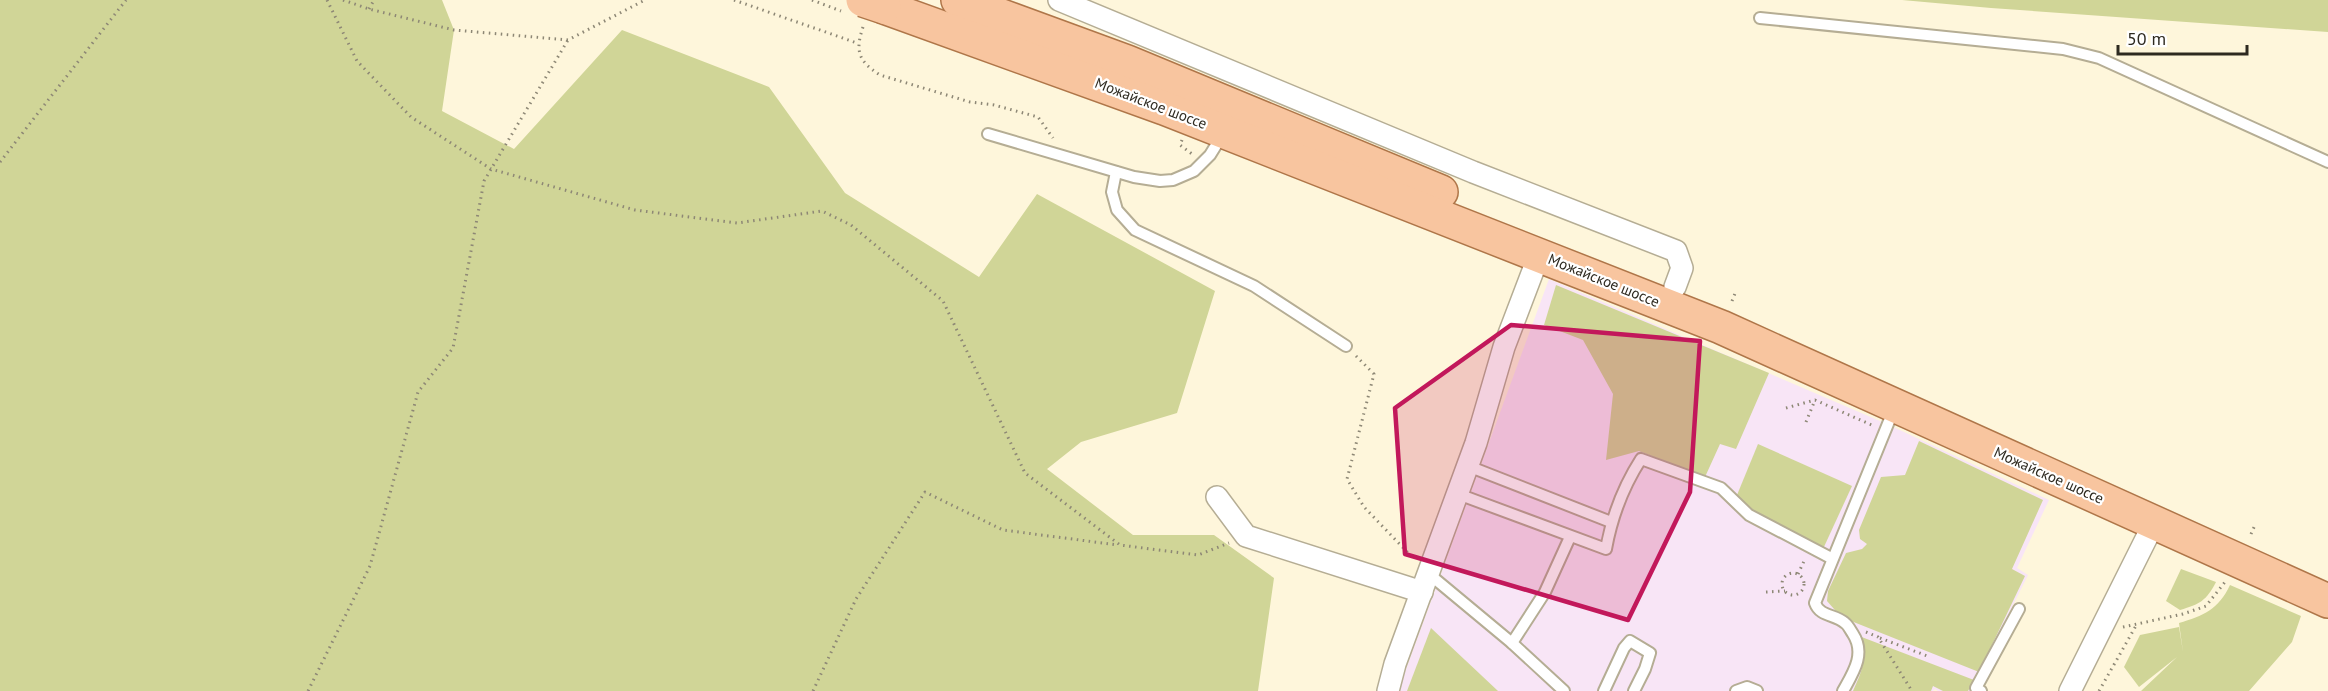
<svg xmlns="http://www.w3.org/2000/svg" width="2328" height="691" viewBox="0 0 2328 691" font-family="'PT Sans',sans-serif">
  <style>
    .medical { fill: #f8e5f6 }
    .green { fill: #d0d597 }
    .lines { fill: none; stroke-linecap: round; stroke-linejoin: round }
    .lane-casing { stroke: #b5ad94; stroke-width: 14 }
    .street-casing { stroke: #b5ad94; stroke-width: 24 }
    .primary-casing { stroke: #af7649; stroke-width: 36 }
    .path { stroke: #8d8775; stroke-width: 3; stroke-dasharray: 1.5 4.5; stroke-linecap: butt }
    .lane { stroke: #fff; stroke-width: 10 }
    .street { stroke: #fff; stroke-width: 21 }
    .primary { stroke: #f8c59f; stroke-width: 33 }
    .primary-bridge-casing { stroke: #af7649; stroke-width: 36; stroke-linecap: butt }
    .path-bridge { stroke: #8d8775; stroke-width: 3; stroke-dasharray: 1.5 4.5; stroke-linecap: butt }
    .primary-bridge { stroke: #f8c59f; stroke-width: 33 }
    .marked { fill: #c2185b; fill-opacity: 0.2; stroke: #c2185b; stroke-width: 4.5; stroke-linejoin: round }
    .labels { text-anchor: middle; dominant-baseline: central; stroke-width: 4.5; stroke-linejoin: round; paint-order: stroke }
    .street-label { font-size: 15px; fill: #2e2a20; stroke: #fff }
  </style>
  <rect width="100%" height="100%" fill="#fef6db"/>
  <polygon class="medical" points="1549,279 1887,424 2049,500 2017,568 2028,575 1970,691 1938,691 1935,689 1933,691 1398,691"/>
  <g class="green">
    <polygon points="0,0 442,0 454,30 442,111 514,149 622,30 769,87 845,193 979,277 1037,194 1215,291 1177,413 1081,442 1047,469 1133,535 1214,535 1274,578 1258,691 0,691"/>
    <polygon points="1902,0 2328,0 2328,32 1991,8"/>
    <polygon points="1556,285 1769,373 1736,449 1720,444 1705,477 1639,451 1606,460 1613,394 1583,340 1544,325"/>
    <polygon points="1919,441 2043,500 2012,569 2025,576 1979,672 1841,617 1827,601 1828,591 1846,553 1862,549 1867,544 1860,539 1859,530 1881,477 1905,475"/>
    <polygon points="1758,444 1852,486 1823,549 1753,513 1737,495"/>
    <path d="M 2181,569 L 2216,582 C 2206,601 2200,604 2180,610 L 2166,601 Z"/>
    <path d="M 2230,585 L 2301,616 L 2292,642 L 2249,691 L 2141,691 L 2177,657 L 2139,687 L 2124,667 L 2140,635 L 2179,627 L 2183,652 L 2179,623 C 2203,616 2219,609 2230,585 Z"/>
    <polygon points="1431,628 1498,691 1407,691"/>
    <path d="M 1859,636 L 1974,680 L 1968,691 L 1943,691 L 1933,686 L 1931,691 L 1853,691 C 1863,669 1867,660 1859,636 Z"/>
  </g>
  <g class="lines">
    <defs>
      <g id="lane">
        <polyline points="1760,18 2063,49 2099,58 2328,162"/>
        <polyline points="988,134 1134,177 1160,181 1173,180 1194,171 1210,155 1223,134"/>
        <polyline points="1116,172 1112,192 1117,210 1135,230 1254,286 1346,346"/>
        <polyline points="1468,466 1611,522"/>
        <path d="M 1458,494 L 1606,549 C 1612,516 1623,487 1641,459 L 1721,488 L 1749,515 L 1831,558"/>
        <polyline points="1429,574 1512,643 1564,691"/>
        <polyline points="1512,643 1545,592 1570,537"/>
        <polyline points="1604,691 1624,648 1630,641 1650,653 1645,669 1634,691"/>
        <polyline points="1736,691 1747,687 1757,691"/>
        <path d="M 1843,691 C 1853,673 1866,654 1853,634 C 1851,631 1848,625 1845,623 C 1835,614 1820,617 1815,603 L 1894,409"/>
        <polyline points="1981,691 1976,688 2019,609"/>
      </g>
      <g id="street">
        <polyline points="1059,0 1473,172 1676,251 1682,268 1675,287"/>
        <polyline points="1217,497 1246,536 1422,592"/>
        <polyline points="1388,691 1395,664 1476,443 1504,347 1539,255"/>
        <polyline points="2070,691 2154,523"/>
      </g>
      <g id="primary">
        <polyline points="958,0 1127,62 1441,192"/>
        <polyline points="884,7 1164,108 1721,327 2328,601"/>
      </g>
    </defs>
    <use href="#lane" class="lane-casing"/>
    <use href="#street" class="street-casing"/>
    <use href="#primary" class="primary-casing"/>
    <g class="path">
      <polyline points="327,0 357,61 411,117 491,169 635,210 737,223 822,211 851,225 943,301 1025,473 1120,545 1198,555 1229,543"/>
      <polyline points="343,0 369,9 454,30 568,40 645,0"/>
      <polyline points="734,0 857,43"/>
      <polyline points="369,9 374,0"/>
      <path d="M 863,27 C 855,51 858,61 880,75 L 970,102 L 994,105 L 1038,117 L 1053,138"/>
      <polyline points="1182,140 1180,145 1192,154"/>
      <polyline points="0,162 126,0"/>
      <polyline points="1732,301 1736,291"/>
      <polyline points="1356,356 1374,374 1347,479 1364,507 1414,559"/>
      <polyline points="1786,408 1815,400 1874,426"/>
      <polyline points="1806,422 1815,400"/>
      <polyline points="2251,534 2255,525"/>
      <circle cx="1793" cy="584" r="11"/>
      <polyline points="1798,574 1805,559"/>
      <polyline points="1766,592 1785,591"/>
      <polyline points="2123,627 2183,614 2206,606 2225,582"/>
      <polyline points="1866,632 1878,637 1912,691"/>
      <polyline points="1880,638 1930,657"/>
      <polyline points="308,691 370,566 418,392 453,348 484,181 568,40"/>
      <polyline points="813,691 856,599 925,492 1003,530 1118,545"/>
      <polyline points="2099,691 2137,624"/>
    </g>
    <use href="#lane" class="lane"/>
    <use href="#street" class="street"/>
    <use href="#primary" class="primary"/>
    <defs>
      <polyline id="primary-bridge" points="863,0 884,7"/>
    </defs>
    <use href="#primary-bridge" class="primary-bridge-casing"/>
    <polyline class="path-bridge" points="812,0 841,11"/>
    <use href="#primary-bridge" class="primary-bridge"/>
  </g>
  <path class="marked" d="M 1511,325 L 1700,341 L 1690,492 L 1628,620 L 1405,554 L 1395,408 Z"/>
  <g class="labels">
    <g class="street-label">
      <text transform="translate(1151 103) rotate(21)">Можайское шоссе</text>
      <text transform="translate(1604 280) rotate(22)">Можайское шоссе</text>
      <text transform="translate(2049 475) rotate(24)">Можайское шоссе</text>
    </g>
  </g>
  <path d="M2118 45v9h129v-9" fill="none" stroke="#2e2a20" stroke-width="3"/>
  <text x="2127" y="45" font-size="18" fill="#2e2a20" stroke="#ffffff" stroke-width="4.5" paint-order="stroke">50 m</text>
</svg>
